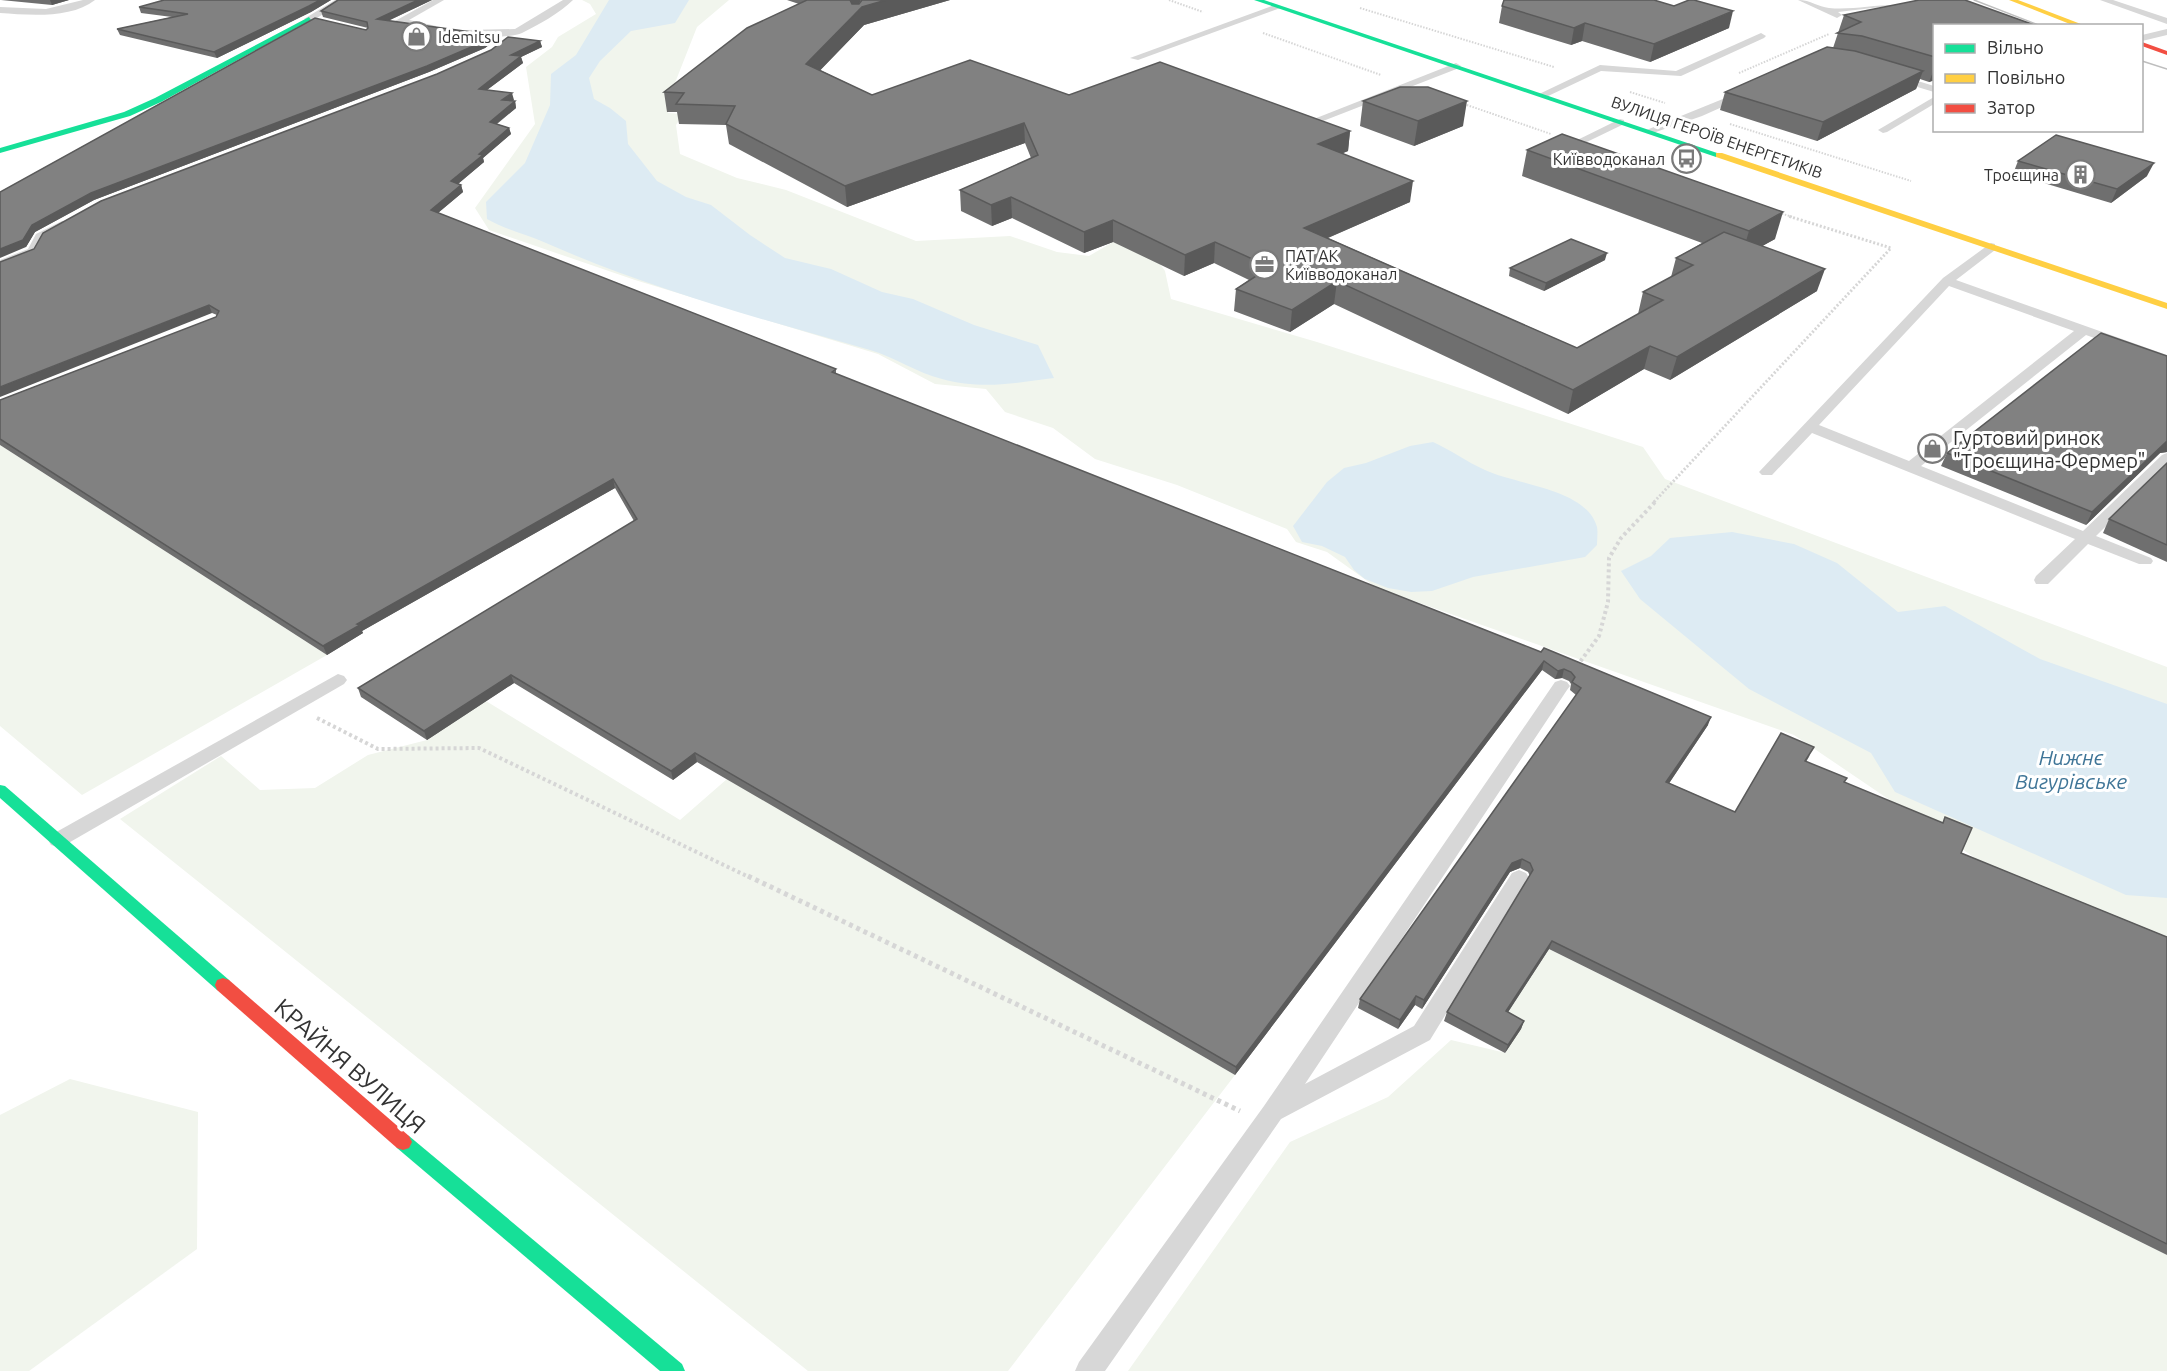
<svg xmlns="http://www.w3.org/2000/svg" width="2167" height="1371" viewBox="0 0 2167 1371" font-family="Ubuntu,sans-serif">
  <style>
    .green { fill: #f1f5ed }
    .water { fill: #ddebf3 }
    .lines { fill: none; stroke-linecap: round; stroke-linejoin: round }
    .path-far3 { stroke: #d6d6d6; stroke-width: 2; stroke-dasharray: 1.5 1.5; stroke-linecap: butt }
    .path-far2 { stroke: #d6d6d6; stroke-width: 3; stroke-dasharray: 2 2; stroke-linecap: butt }
    .path-far1 { stroke: #d6d6d6; stroke-width: 4; stroke-dasharray: 3 3; stroke-linecap: butt }
    .path { stroke: #d6d6d6; stroke-width: 5; stroke-dasharray: 4 4; stroke-linecap: butt }
    .lane { fill: #d7d7d7; fill-rule: evenodd }
    .fast { fill: #16e098; fill-rule: evenodd }
    .slow { fill: #ffcf43; fill-rule: evenodd }
    .jam { fill: #f24e42; fill-rule: evenodd }
    .tram { stroke: #bebebe; stroke-width: 1.5 }
    .wall { fill: #6f6f6f }
    .shaded-wall { fill: #5a5a5a }
    .building { fill: #818181; stroke: #5a5a5a; stroke-width: 1.5 }
    .labels { text-anchor: middle; dominant-baseline: central; stroke-width: 6; stroke-linejoin: round; paint-order: stroke }
    .far-poi-label { font-size: 16px; fill: #333; stroke: #fff; text-anchor: start }
    .far-street-label { font-size: 16px; fill: #333; stroke: #fff }
    .poi-label { font-size: 20px; fill: #333; stroke: #fff; text-anchor: start }
    .water-label { font-size: 21px; font-style: italic; fill: #3f7597; stroke: #fff }
    .near-street-label { font-size: 24px; fill: #333; stroke: #fff }
  </style>
  <rect width="100%" height="100%" fill="#fff"/>
  <g class="green">
    <polygon points="582,0 729,0 697,27 671,93 668,113 683,114 676,125 680,154 737,178 786,190 916,241 1010,236 1057,252 1089,256 1113,242 1113,227 1142,239 1165,271 1171,299 1317,342 1643,447 1665,479 2167,667 2167,941 1987,866 1794,735 1377,588 1327,552 1296,542 1287,529 1177,485 1095,459 1053,428 1005,412 986,389 935,384 878,354 635,280 489,230 475,208 535,124 526,67 552,47 558,37 596,14 590,4"/>
    <polygon points="0,445 327,655 82,795 0,726"/>
    <polygon points="486,701 680,820 727,779 1235,1075 1008,1371 808,1371 120,819 221,756 260,790 315,788 368,755 427,740"/>
    <polygon points="1549,949 2167,1255 2167,1371 1128,1371 1290,1142 1388,1097 1451,1040 1506,1053 1503,1020"/>
    <polygon points="70,1079 198,1112 197,1249 29,1371 0,1371 0,1115"/>
  </g>
  <g class="water">
    <path d="M 609,0 L 689,0 L 675,23 L 631,31 L 600,61 L 589,78 L 594,99 L 610,108 L 626,121 L 628,144 L 657,181 L 686,197 L 711,205 L 750,235 L 785,258 L 831,269 L 882,292 L 913,299 L 974,325 L 1038,345 L 1054,378 C 1014,383 982,390 942,379 C 917,373 895,357 870,350 C 761,319 650,289 546,243 C 526,234 506,230 487,219 L 486,202 L 525,163 L 550,105 L 551,74 L 576,55 Z"/>
    <path d="M 1433,442 C 1451,450 1467,462 1485,470 C 1516,485 1586,488 1597,527 C 1598,532 1597,540 1597,545 L 1585,557 L 1473,577 L 1432,591 L 1411,592 L 1388,588 L 1365,579 L 1354,570 L 1345,557 L 1322,546 L 1302,542 L 1293,526 L 1327,482 L 1344,468 L 1366,463 L 1410,446 Z"/>
    <polygon points="1732,532 1794,544 1837,563 1898,612 1945,606 2040,659 2167,704 2167,898 2126,895 1895,792 1871,753 1749,689 1640,599 1621,571 1651,556 1670,538"/>
  </g>
  <g class="lines">
    <g class="path-far3">
      <polyline points="1169,0 1203,12"/>
      <polyline points="1360,8 1554,67"/>
      <polyline points="1263,33 1381,75"/>
      <polyline points="1739,73 1829,34"/>
      <polyline points="1630,92 1665,103"/>
      <polyline points="1464,104 1551,134"/>
      <polyline points="1730,124 1911,181"/>
      <polyline points="1779,213 1793,217"/>
    </g>
    <polyline class="path-far2" points="1654,502 1891,248 1788,216"/>
    <g class="path-far1">
      <polyline points="1577,666 1599,636 1608,602 1609,558 1621,538 1656,501"/>
      <polyline points="317,718 378,749 479,748 751,878"/>
    </g>
    <polyline class="path" points="748,876 1240,1111"/>
    <g class="lane">
      <path d="M 83,0 L 95,0 C 71,19 29,15 0,13 L 0,7 L 46,9 Z"/>
      <polygon points="335,0 346,0 312,21 304,19"/>
      <polygon points="433,0 444,0 409,20 436,26 436,30 395,21"/>
      <path d="M 563,0 L 573,0 C 560,13 538,25 522,33 C 511,38 470,39 461,33 L 466,30 L 515,29 Z"/>
      <path d="M 1798,0 C 1811,0 1818,7 1829,8 C 1857,11 1892,0 1917,8 L 1912,11 L 1898,5 L 1838,12 L 1842,15 L 1837,18 Z"/>
      <polygon points="2100,0 2113,0 2167,18 2167,24"/>
      <polygon points="1275,5 1283,7 1138,60 1130,58"/>
      <polygon points="2167,29 2167,35 2142,41 2142,35"/>
      <polygon points="1761,33 1766,36 1764,38 1681,76 1601,71 1546,97 1537,95 1600,65 1676,71"/>
      <polygon points="1456,63 1461,66 1459,68 1300,130 1296,131 1291,128"/>
      <polygon points="1895,74 1934,86 1934,92 1891,79 1890,77"/>
      <polygon points="1745,90 1750,93 1749,95 1702,116 1653,133 1649,134 1644,131"/>
      <polygon points="1934,97 1934,104 1887,132 1883,133 1878,130"/>
      <polygon points="1620,119 1624,120 1624,124 1564,153 1560,154 1555,151"/>
      <polygon points="62,221 66,222 66,228 45,239 37,254 0,269 0,260 28,249 36,234"/>
      <path d="M 1991,243 L 1995,244 L 1995,250 L 1956,280 L 2167,355 L 2167,364 L 2086,335 L 1921,466 L 2083,531 L 2162,455 L 2167,453 L 2167,466 L 2096,536 L 2151,558 L 2153,561 L 2151,564 L 2139,564 L 2088,544 L 2048,584 L 2036,584 L 2034,580 L 2036,576 L 2075,539 L 1812,433 L 1772,475 L 1762,475 L 1759,472 L 1943,278 ZM 1949,286 L 2074,331 L 1909,461 L 1819,425 Z"/>
      <polygon points="338,674 344,676 347,680 344,684 65,845 58,847 51,845 48,840 51,835"/>
      <polygon points="1561,680 1567,682 1570,686 1567,690 1305,1084 1414,1026 1512,873 1519,870 1526,873 1529,878 1526,883 1430,1040 1281,1119 1105,1371 1075,1371 1079,1362 1264,1106 1555,682"/>
    </g>
    <g class="fast">
      <polygon points="1254,0 1264,0 1723,155 1716,157"/>
      <polygon points="309,17 311,20 161,102 130,116 0,153 0,148 124,112 155,98"/>
      <polygon points="0,785 5,786 229,980 231,985 229,990 223,992 217,990 0,798"/>
      <polygon points="403,1134 409,1136 682,1364 685,1371 660,1371 397,1148 394,1142 397,1136"/>
    </g>
    <g class="slow">
      <polygon points="2009,0 2018,0 2086,26 2075,26"/>
      <polygon points="1716,153 1722,153 2167,303 2167,309 1716,157"/>
    </g>
    <g class="jam">
      <polygon points="2142,42 2167,51 2167,55 2142,46"/>
      <polygon points="223,978 229,980 409,1136 412,1142 409,1148 403,1150 397,1148 217,990 215,985 217,980"/>
    </g>
    <g class="tram">
      <polyline points="1974,0 2041,26"/>
      <polyline points="2142,61 2167,69"/>
    </g>
  </g>
  <g class="wall">
    <polygon points="1,0 69,0 52,5"/>
    <polygon points="164,0 331,0 311,12 217,58 120,35 117,29 172,17 141,13 139,7"/>
    <polygon points="432,0 388,21 494,41 485,48 429,72 94,200 35,232 26,247 0,192 366,30 368,28 323,17 321,11"/>
    <polygon points="787,0 861,0 859,4 862,0 950,0 864,25 820,70 872,95 1069,95 1350,131 1348,151 1343,153 1410,202 1328,238 1577,348 1638,314 1643,292 1671,277 1676,258 1702,243 1522,176 1527,150 1775,239 1762,246 1817,291 1670,380 1644,369 1568,414 1334,304 1290,332 1234,311 1236,289 1249,280 1214,263 1184,276 1113,242 1084,253 1012,218 992,226 961,211 960,190 1031,158 1025,143 847,207 729,144 726,125 679,124 677,112 667,112 664,92 799,4"/>
    <polygon points="1502,6 1729,28 1650,62 1582,41 1571,45 1499,23"/>
    <polygon points="1844,15 1935,26 1935,80 1929,82 1920,79 1916,89 1817,141 1720,110 1725,92 1833,48"/>
    <polygon points="540,41 542,47 521,57 523,63 487,90 514,100 512,101 515,101 516,108 497,124 509,128 511,134 483,158 484,162 458,184 461,185 463,192 438,213 836,369 836,374 1708,725 1669,783 1735,812 1810,755 1806,762 1845,782 1961,853 2167,937 2167,1255 1549,949 1508,1012 1524,1021 1521,1029 1505,1053 1444,1021 1447,1012 1530,876 1528,872 1520,868 1510,872 1422,1009 1415,1005 1398,1029 1358,1008 1360,999 1576,695 1570,690 1571,684 1569,681 1562,678 1555,679 1542,670 1235,1075 697,762 673,780 514,683 427,740 361,697 358,688 634,521 615,488 362,631 363,633 327,655 0,445 0,400 216,317 217,315 212,313 34,249"/>
    <polygon points="1363,101 1463,126 1414,146 1360,126"/>
    <polygon points="2018,161 2147,176 2111,203 2013,174"/>
    <polygon points="1605,260 1544,291 1509,276 1510,268"/>
    <polygon points="2167,356 2167,452 2160,453 2086,525 1941,466 1947,453"/>
    <polygon points="2167,463 2167,562 2103,533 2109,519"/>
  </g>
  <g class="shaded-wall">
    <polygon points="50,0 69,0 52,5"/>
    <polygon points="320,0 331,0 311,12 217,58 214,52"/>
    <polygon points="418,0 432,0 379,25 377,19"/>
    <polygon points="850,0 861,0 851,17"/>
    <polygon points="886,0 950,0 864,25 808,83 806,64 862,7"/>
    <polygon points="1733,11 1729,28 1650,62 1654,44"/>
    <polygon points="1585,23 1582,41 1571,45 1574,28"/>
    <polygon points="493,35 494,41 485,48 429,72 94,200 35,232 26,247 0,258 0,249 32,225 91,193"/>
    <polygon points="540,41 542,47 521,57 523,63 480,95 479,89 511,55"/>
    <polygon points="1935,67 1935,80 1929,82"/>
    <polygon points="1923,71 1916,89 1817,141 1823,122"/>
    <polygon points="512,93 514,100 504,106 502,100"/>
    <polygon points="515,101 516,108 491,128 490,122"/>
    <polygon points="1467,101 1463,126 1414,146 1418,121"/>
    <polygon points="1024,123 1025,143 847,207 845,186"/>
    <polygon points="509,128 511,134 483,158 484,162 453,188 451,181 479,154"/>
    <polygon points="1350,131 1348,151 1316,164 1318,144"/>
    <polygon points="2154,163 2147,176 2111,203 2117,189"/>
    <polygon points="1413,181 1410,202 1302,249 1304,228"/>
    <polygon points="461,185 463,192 433,217 431,210"/>
    <polygon points="1011,197 1012,218 992,226 991,205"/>
    <polygon points="1783,212 1775,239 1741,258 1749,231"/>
    <polygon points="1113,220 1113,242 1084,253 1084,232"/>
    <polygon points="1215,242 1214,263 1184,276 1185,255"/>
    <polygon points="1607,253 1605,260 1544,291 1546,283"/>
    <polygon points="1825,269 1817,291 1670,380 1677,357"/>
    <polygon points="1337,281 1334,304 1290,332 1292,310"/>
    <polygon points="209,305 212,313 0,397 0,387"/>
    <polygon points="1650,346 1644,369 1568,414 1573,390"/>
    <polygon points="2167,441 2167,452 2160,453 2086,525 2092,512"/>
    <polygon points="613,479 615,488 362,631 363,633 327,655 323,646 357,624"/>
    <polygon points="1544,661 1542,670 1235,1075 1236,1067"/>
    <polygon points="1564,669 1562,678 1555,679 1558,671"/>
    <polygon points="511,675 514,683 427,740 424,731"/>
    <polygon points="1711,717 1708,725 1664,791 1666,782"/>
    <polygon points="695,753 697,762 673,780 671,771"/>
    <polygon points="1522,859 1520,868 1510,872 1422,1009 1424,1000 1512,863"/>
    <polygon points="1552,941 1549,949 1503,1020 1506,1011"/>
    <polygon points="1416,996 1415,1005 1398,1029 1400,1020"/>
    <polygon points="1524,1021 1521,1029 1505,1053 1508,1045"/>
  </g>
  <g class="building">
    <polygon points="164,0 320,0 309,6 214,52 117,29 188,14 139,7"/>
    <polygon points="338,0 418,0 377,19 493,35 483,42 427,66 91,193 32,225 23,240 0,249 0,192 315,18 366,30 368,28 367,22 321,11"/>
    <polygon points="807,0 850,0 852,4 859,4 862,0 886,0 862,7 806,64 872,95 970,60 1069,95 1160,62 1350,131 1318,144 1413,181 1304,228 1577,348 1663,300 1643,292 1693,265 1676,258 1724,232 1825,269 1677,357 1650,346 1573,390 1337,281 1292,310 1236,289 1270,267 1215,242 1185,255 1113,220 1084,232 1011,197 991,205 960,190 1038,155 1024,123 845,186 726,124 735,106 676,104 684,93 664,92 747,28"/>
    <polygon points="1504,0 1654,0 1674,6 1689,0 1694,0 1733,11 1654,44 1585,23 1574,28 1502,6"/>
    <polygon points="1919,0 1965,0 2037,26 1935,26 1935,57 1862,36 1837,33 1861,22 1844,15"/>
    <polygon points="508,37 540,41 511,55 521,56 479,89 512,93 502,100 515,101 490,122 509,128 479,154 483,155 451,181 461,185 431,210 836,369 832,372 1541,652 1544,648 1711,717 1666,782 1735,812 1781,733 1814,747 1805,761 1847,778 1844,782 1943,823 1945,817 1972,828 1961,853 2167,937 2167,1244 1552,941 1506,1011 1524,1021 1508,1045 1447,1012 1533,870 1530,863 1522,859 1512,863 1424,1000 1416,996 1400,1020 1360,999 1581,688 1572,682 1575,677 1571,672 1564,669 1558,671 1544,661 1236,1067 695,753 671,771 511,675 424,731 358,688 637,519 613,479 357,624 360,625 323,646 0,439 0,400 216,317 219,311 209,305 0,387 0,262 34,249 43,233 101,201 437,74 491,50"/>
    <polygon points="1827,47 1855,51 1923,71 1823,122 1725,92"/>
    <polygon points="1400,87 1428,87 1467,101 1418,121 1363,101"/>
    <polygon points="1562,134 1783,212 1749,231 1527,150"/>
    <polygon points="2056,135 2154,163 2117,189 2018,161"/>
    <polygon points="1571,239 1607,253 1546,283 1510,268"/>
    <polygon points="2101,333 2167,356 2167,441 2092,512 1947,453"/>
    <polygon points="2167,463 2167,545 2109,519"/>
  </g>
  <defs>
    <symbol id="shop-ring" viewBox="-11 -11 22 22"><circle r="9.5" fill="#fff" stroke="#7a7a7a" stroke-width="1.5"/><path d="M-5-2.5h2.3a2.7 3.5 0 0 1 5.4 0H5L5.5 6h-11ZM-1.5-2.5h3a1.5 2.3 0 0 0-3 0Z" fill="#7a7a7a"/></symbol>
    <symbol id="bus-ring" viewBox="-11 -11 22 22"><circle r="9.5" fill="#fff" stroke="#7a7a7a" stroke-width="1.5"/><path d="M-5-6H5V4H4V6H2V4H-2V6H-4V4H-5ZM-3.5-4V0h7V-4ZM-3.5 1.2v1.5H-2V1.2ZM2 1.2v1.5H3.5V1.2Z" fill="#7a7a7a"/></symbol>
    <symbol id="building-ring" viewBox="-11 -11 22 22"><circle r="9.5" fill="#fff" stroke="#7a7a7a" stroke-width="1.5"/><path d="M-4-6H4V6H1V3H-1V6H-4ZM-2.5-4.3h1.7v1.8h-1.7ZM.8-4.3h1.7v1.8H.8ZM-2.5-1h1.7V.8h-1.7ZM.8-1h1.7V.8H.8Z" fill="#7a7a7a"/></symbol>
    <symbol id="office-ring" viewBox="-11 -11 22 22"><circle r="9.5" fill="#fff" stroke="#7a7a7a" stroke-width="1.5"/><path d="M-6-3h4V-5.5h4V-3h4V5H-6ZM-1-4.5V-3h2v-1.5ZM-6 0V1H6V0Z" fill="#7a7a7a"/></symbol>
  </defs>
  <g fill-rule="evenodd">
    <use href="#shop-ring" x="400" y="20" width="33" height="33"/>
    <use href="#bus-ring" x="1670" y="142" width="33" height="33"/>
    <use href="#building-ring" x="2064" y="158" width="33" height="33"/>
    <use href="#office-ring" x="1248" y="248" width="33" height="33"/>
    <use href="#shop-ring" x="1916" y="432" width="33" height="33"/>
  </g>
  <g class="labels">
    <g class="far-poi-label">
      <text x="438" y="37">Idemitsu</text>
      <text x="1665" y="159" text-anchor="end">Київводоканал</text>
      <text x="2059" y="175" text-anchor="end">Троєщина</text>
      <text x="1285" y="256">ПАТ АК<tspan x="1285" dy="18">Київводоканал</tspan></text>
    </g>
    <g class="far-street-label">
      <text transform="translate(1717 137) rotate(19)">ВУЛИЦЯ ГЕРОЇВ ЕНЕРГЕТИКІВ</text>
    </g>
    <g class="poi-label">
      <text x="1953" y="437">Гуртовий ринок<tspan x="1953" dy="23">"Троєщина-Фермер"</tspan></text>
    </g>
    <g class="water-label">
      <text x="2071" y="757">Нижнє<tspan x="2071" dy="24">Вигурівське</tspan></text>
    </g>
    <g class="near-street-label">
      <text transform="translate(350 1066) rotate(41)">КРАЙНЯ ВУЛИЦЯ</text>
    </g>
  </g>
  <rect x="1933" y="24" width="210" height="108" fill="#ffffff" stroke="#adadad" stroke-width="1.5"/>
  <rect x="1945" y="44" width="30" height="9" fill="#16e098" stroke="#adadad" stroke-width="1.5"/>
  <text x="1987" y="54" font-size="18" fill="#333333">Вільно</text>
  <rect x="1945" y="74" width="30" height="9" fill="#ffcf43" stroke="#adadad" stroke-width="1.5"/>
  <text x="1987" y="84" font-size="18" fill="#333333">Повільно</text>
  <rect x="1945" y="104" width="30" height="9" fill="#f24e42" stroke="#adadad" stroke-width="1.5"/>
  <text x="1987" y="114" font-size="18" fill="#333333">Затор</text>
</svg>
